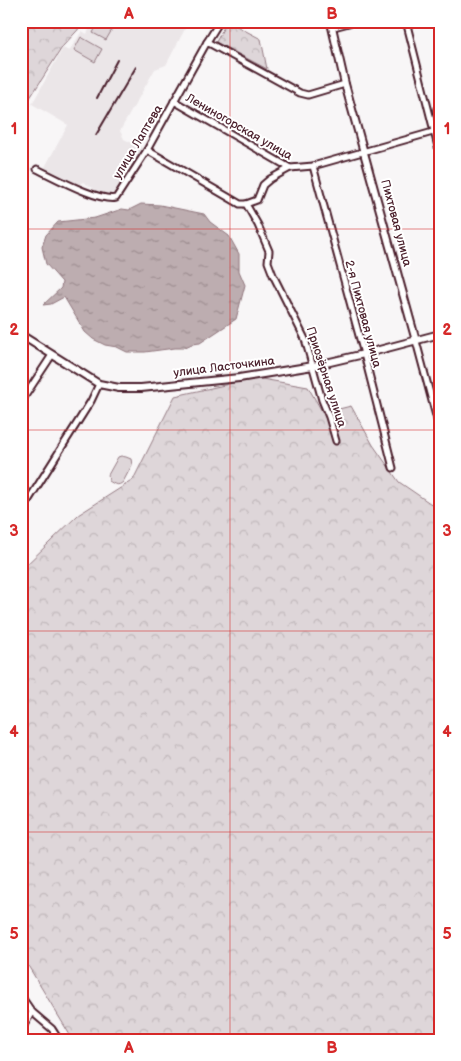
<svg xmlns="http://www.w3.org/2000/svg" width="461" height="1061" viewBox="0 0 461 1061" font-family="'Balsamiq Sans',sans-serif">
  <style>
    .built { fill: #ebe6e8 }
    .green { fill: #ded6d9; stroke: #947a82 }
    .forest { fill: url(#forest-crowns); stroke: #947a82 }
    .water { fill: url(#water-ripples); stroke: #8f747b }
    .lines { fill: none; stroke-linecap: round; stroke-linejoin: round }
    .minor-casing { stroke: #4a1f2b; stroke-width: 9 }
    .tertiary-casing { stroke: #4a1f2b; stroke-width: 10 }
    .minor { stroke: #fff; stroke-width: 5 }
    .tertiary { stroke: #fff; stroke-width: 6 }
    .rail { stroke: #4a1f2b; stroke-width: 2 }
    .grid { fill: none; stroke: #d62828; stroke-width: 1; stroke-opacity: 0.55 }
    .labels { text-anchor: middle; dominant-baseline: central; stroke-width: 4; stroke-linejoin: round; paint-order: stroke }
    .street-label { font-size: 12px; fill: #4a1f2b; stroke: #fff }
    .neatline { fill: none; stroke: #d62828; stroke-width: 2 }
    .grid-label { font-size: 16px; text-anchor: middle; font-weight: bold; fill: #d62828 }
  </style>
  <defs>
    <pattern id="forest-crowns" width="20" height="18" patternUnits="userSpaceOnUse" patternTransform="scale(1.25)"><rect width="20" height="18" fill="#ded6d9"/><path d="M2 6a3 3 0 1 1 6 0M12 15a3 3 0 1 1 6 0" fill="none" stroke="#c0b7ba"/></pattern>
    <pattern id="water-ripples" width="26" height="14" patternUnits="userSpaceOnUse" patternTransform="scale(1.25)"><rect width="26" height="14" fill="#bdadb0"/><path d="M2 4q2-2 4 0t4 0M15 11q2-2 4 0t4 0" fill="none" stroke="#9c8c8f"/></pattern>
  </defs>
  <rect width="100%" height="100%" fill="#f8f6f7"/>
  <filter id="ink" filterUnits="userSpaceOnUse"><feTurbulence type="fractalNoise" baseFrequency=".02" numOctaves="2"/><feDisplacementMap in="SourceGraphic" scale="10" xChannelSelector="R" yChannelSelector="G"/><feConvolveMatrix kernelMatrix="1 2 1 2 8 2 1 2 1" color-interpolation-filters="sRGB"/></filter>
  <g filter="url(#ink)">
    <polygon class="built" points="93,21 184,21 185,29 166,65 155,69 120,131 124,139 146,150 117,201 115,203 94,193 92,191 93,188 83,182 78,185 46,172 45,167 68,125 32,104 63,48 69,51 82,31 87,34"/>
    <g class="green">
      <polygon points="99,21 117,21 106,40 93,33"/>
      <polygon points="81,37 102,49 95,62 74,50"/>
      <path d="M 121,456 L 126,457 L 131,459 L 132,465 L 123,482 C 118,487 114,484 109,481 L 108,475 L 118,457 Z"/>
    </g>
    <g class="forest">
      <polygon points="21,21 86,21 63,46 21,112"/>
      <polygon points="227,21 261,39 267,69 216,42"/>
      <path d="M 21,234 C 31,244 25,280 21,293 Z"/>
      <polygon points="256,378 308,387 323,413 351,406 373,445 399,482 440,510 440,1040 73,1040 21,954 21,570 78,515 133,480 175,396"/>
    </g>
    <polygon class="water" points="141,204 160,205 204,214 210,222 229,236 239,254 239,271 245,285 236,319 200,343 192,344 183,348 175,348 145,352 127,352 117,347 105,345 93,339 85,332 64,297 51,304 43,305 61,288 62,282 46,264 42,247 46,235 58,222 95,218 122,209 129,210"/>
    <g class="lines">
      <defs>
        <g id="minor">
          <polyline points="406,21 440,155"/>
          <polyline points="207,42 300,93 308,95 345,84"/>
          <polyline points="174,101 290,168 313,166 440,130"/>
          <polyline points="147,150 240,204 246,204 258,225 269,251 268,262 273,275 305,339 322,400 329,417 336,441"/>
          <polyline points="313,166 364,354 393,468"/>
          <path d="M 37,169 C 54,177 99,202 116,198 L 147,150 L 207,42 L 220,21"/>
          <polyline points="246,204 257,200 263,185 270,179 290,168"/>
          <polyline points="416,341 440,431"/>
          <polyline points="21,402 52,355"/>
          <polyline points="21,512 91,401 99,384"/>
          <polyline points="21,996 32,1012 52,1029 59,1040"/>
          <polyline points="21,1030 32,1012"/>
        </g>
        <g id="tertiary">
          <polyline points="354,21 332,27 345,84 416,341"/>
          <polyline points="21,335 99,384 119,388 141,388 239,378 313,366 364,354 440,334"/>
        </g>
      </defs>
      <use href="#minor" class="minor-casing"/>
      <use href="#tertiary" class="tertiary-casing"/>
      <use href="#minor" class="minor"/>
      <use href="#tertiary" class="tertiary"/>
      <g class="rail">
        <polyline points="97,98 117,60"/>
        <polyline points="96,135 136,67"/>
      </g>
    </g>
  </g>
  <path class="grid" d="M 230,21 L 230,1040M 21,229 L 440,229M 21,430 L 440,430M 21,631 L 440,631M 21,832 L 440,832"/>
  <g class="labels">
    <g class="street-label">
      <text transform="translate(239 127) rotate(30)">Лениногорская улица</text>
      <text transform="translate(138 142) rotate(-59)">улица Лаптева</text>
      <text transform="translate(396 223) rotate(75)">Пихтовая улица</text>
      <text transform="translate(363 314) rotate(75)">2-я Пихтовая улица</text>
      <text transform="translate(224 367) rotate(-7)">улица Ласточкина</text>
      <text transform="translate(326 377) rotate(72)">Приозёрная улица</text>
    </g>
  </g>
  <rect width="461" height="1061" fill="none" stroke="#fff" stroke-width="55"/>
  <rect x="28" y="28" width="406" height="1006" class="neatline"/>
  <g class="grid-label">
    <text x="129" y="19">A</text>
    <text x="332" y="19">B</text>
    <text x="14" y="134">1</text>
    <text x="447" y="134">1</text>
    <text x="14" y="335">2</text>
    <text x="447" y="335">2</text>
    <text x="14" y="536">3</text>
    <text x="447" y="536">3</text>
    <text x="14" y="737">4</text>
    <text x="447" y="737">4</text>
    <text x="14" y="939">5</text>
    <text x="447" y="939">5</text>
    <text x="129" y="1053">A</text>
    <text x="332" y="1053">B</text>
  </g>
</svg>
